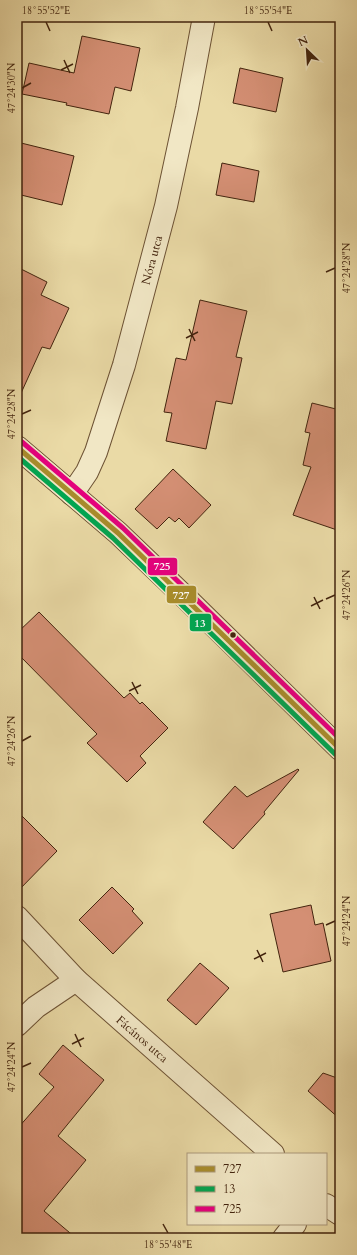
<svg xmlns="http://www.w3.org/2000/svg" width="357" height="1255" viewBox="0 0 357 1255" font-family="Cardo,serif">
  <style>
    .building { fill: #d48f74; stroke: #43240e }
    .lines { fill: none; stroke-linecap: round; stroke-linejoin: round }
    .minor-casing { stroke: #6d5234; stroke-width: 24 }
    .minor { stroke: #f1e7c5; stroke-width: 22 }
    .bus-1-casing { stroke: #f1e7c5; stroke-width: 8 }
    .bus-2-casing { stroke: #f1e7c5; stroke-width: 8 }
    .bus-3-casing { stroke: #f1e7c5; stroke-width: 8 }
    .bus-1 { stroke: #a88c2b; stroke-width: 5 }
    .bus-2 { stroke: #00a651; stroke-width: 5 }
    .bus-3 { stroke: #e5007d; stroke-width: 5 }
    .ticks { fill: none; stroke: #43240e; stroke-width: 1.5 }
    .bus-dot { fill: #43240e; stroke: #f1e7c5; stroke-width: 1.5 }
    .labels { text-anchor: middle; dominant-baseline: central; stroke-width: 3; stroke-linejoin: round; paint-order: stroke }
    .street-label { font-size: 12px; fill: #43240e; stroke: #f1e7c5 }
    .line-badge { stroke: #f1e7c5; stroke-width: 1.5 }
    .badge-label { font-size: 11px; text-anchor: middle; font-weight: bold; fill: #fff }
    .neatline { fill: none; stroke: #43240e; stroke-width: 1.5 }
    .ticks-label { font-size: 10px; text-anchor: middle; fill: #43240e }
  </style>
  <rect width="100%" height="100%" fill="#eadaa6"/>
  <filter id="stains"><feTurbulence type="fractalNoise" baseFrequency=".005" numOctaves="4"/><feColorMatrix values="0 0 0 0 .2 0 0 0 0 .09 0 0 0 0 .02 0 0 0 .5 -.17"/></filter>
  <radialGradient id="worn" r=".72"><stop offset=".6" stop-color="#630" stop-opacity="0"/><stop offset="1" stop-color="#630" stop-opacity=".3"/></radialGradient>
  <g class="building">
    <polygon points="82,36 140,48 131,91 115,87 109,114 66,105 67,103 22,94 29,63 74,73"/>
    <polygon points="240,68 283,78 276,112 233,103"/>
    <polygon points="17,142 74,156 62,205 17,194"/>
    <polygon points="222,163 259,171 254,202 216,195"/>
    <polygon points="17,267 47,282 41,295 69,308 50,349 42,347 17,402"/>
    <polygon points="200,300 247,311 236,357 242,358 232,404 216,401 206,449 166,441 172,413 164,412 176,358 186,360"/>
    <polygon points="312,403 340,410 340,531 293,515 311,467 303,465 310,433 305,432"/>
    <polygon points="173,469 211,505 189,528 179,518 175,522 169,517 157,529 135,509"/>
    <polygon points="39,612 124,698 130,693 140,704 142,702 168,728 140,756 146,763 127,782 87,743 97,734 17,653 17,633"/>
    <polygon points="298,769 299,770 264,812 265,814 233,849 203,822 235,786 247,797"/>
    <polygon points="17,811 57,851 17,892"/>
    <polygon points="112,887 134,909 132,911 143,923 113,954 79,920"/>
    <polygon points="311,905 315,925 323,923 331,961 283,972 270,914"/>
    <polygon points="200,963 229,988 196,1025 167,1000"/>
    <polygon points="63,1045 104,1080 58,1136 86,1160 44,1211 76,1238 17,1238 17,1129 54,1087 39,1074"/>
    <polygon points="323,1073 340,1079 340,1119 308,1091"/>
  </g>
  <g class="lines">
    <defs>
      <g id="minor">
        <polyline points="17,447 118,533 187,599 340,749"/>
        <polyline points="72,494 87,472 96,452 124,365 166,206 187,108 204,17"/>
        <polyline points="17,917 76,980 273,1154"/>
        <polyline points="17,1025 36,1007 76,980"/>
        <polyline points="326,1205 340,1214"/>
        <polyline points="284,1238 295,1224"/>
      </g>
    </defs>
    <use href="#minor" class="minor-casing"/>
    <use href="#minor" class="minor"/>
    <defs>
      <polyline id="bus-1" points="17,447 118,533 340,749"/>
      <polyline id="bus-2" points="17,456 113,538 335,754"/>
      <polyline id="bus-3" points="22,442 123,528 340,739"/>
    </defs>
    <use href="#bus-1" class="bus-1-casing"/>
    <use href="#bus-2" class="bus-2-casing"/>
    <use href="#bus-3" class="bus-3-casing"/>
    <use href="#bus-1" class="bus-1"/>
    <use href="#bus-2" class="bus-2"/>
    <use href="#bus-3" class="bus-3"/>
  </g>
  <path class="ticks" d="M 46,22 L 50,31M 268,22 L 272,31M 64,60 L 70,73M 61,70 L 73,64M 22,88 L 31,83M 326,272 L 335,268M 189,329 L 195,341M 186,338 L 198,332M 22,414 L 31,410M 314,597 L 320,609M 326,599 L 335,595M 311,606 L 323,600M 132,682 L 138,694M 129,691 L 141,685M 22,741 L 31,736M 326,925 L 335,921M 257,950 L 263,962M 254,959 L 266,953M 75,1034 L 81,1047M 72,1044 L 84,1038M 22,1067 L 31,1063M 163,1224 L 168,1233"/>
  <circle class="bus-dot" cx="233" cy="635" r="3.5"/>
  <g class="labels">
    <g class="street-label">
      <text transform="translate(152 260) rotate(-75)">Nóra utca</text>
      <text transform="translate(142 1039) rotate(41)">Fácános utca</text>
    </g>
  </g>
  <g class="line-badge">
    <rect x="147" y="557" width="31" height="19" rx="4" fill="#e5007d"/>
    <rect x="166" y="585" width="31" height="19" rx="4" fill="#a88c2b"/>
    <rect x="189" y="613" width="23" height="19" rx="4" fill="#00a651"/>
  </g>
  <g class="badge-label">
    <text x="162" y="570">725</text>
    <text x="181" y="599">727</text>
    <text x="200" y="627">13</text>
  </g>
  <rect width="357" height="1255" fill="none" stroke="#eadaa6" stroke-width="44"/>
  <rect x="187" y="1153" width="140" height="72" fill="#f1e7c5" stroke="#ab997c"/>
  <rect x="195" y="1166" width="20" height="6" fill="#a88c2b" stroke="#ab997c"/>
  <text x="223" y="1173" font-size="12" fill="#43240e">727</text>
  <rect x="195" y="1186" width="20" height="6" fill="#00a651" stroke="#ab997c"/>
  <text x="223" y="1193" font-size="12" fill="#43240e">13</text>
  <rect x="195" y="1206" width="20" height="6" fill="#e5007d" stroke="#ab997c"/>
  <text x="223" y="1213" font-size="12" fill="#43240e">725</text>
  <g transform="translate(307 50) rotate(335)" stroke="#f1e7c5" stroke-width="3" paint-order="stroke">
  <path d="M0-3L7 15L0 10L-7 15Z" fill="#43240e"/>
  <text y="-6" font-size="11" font-weight="bold" text-anchor="middle" fill="#43240e">N</text>
  </g>
  <rect x="22" y="22" width="313" height="1211" class="neatline"/>
  <g class="ticks-label">
    <text x="46" y="14">18°55'52"E</text>
    <text x="268" y="14">18°55'54"E</text>
    <text transform="translate(11 88) rotate(-90)" y="4">47°24'30"N</text>
    <text transform="translate(346 268) rotate(-90)" y="4">47°24'28"N</text>
    <text transform="translate(11 414) rotate(-90)" y="4">47°24'28"N</text>
    <text transform="translate(346 595) rotate(-90)" y="4">47°24'26"N</text>
    <text transform="translate(11 741) rotate(-90)" y="4">47°24'26"N</text>
    <text transform="translate(346 921) rotate(-90)" y="4">47°24'24"N</text>
    <text transform="translate(11 1067) rotate(-90)" y="4">47°24'24"N</text>
    <text x="168" y="1248">18°55'48"E</text>
  </g>
  <rect width="100%" height="100%" filter="url(#stains)"/>
  <rect width="100%" height="100%" fill="url(#worn)"/>
</svg>
